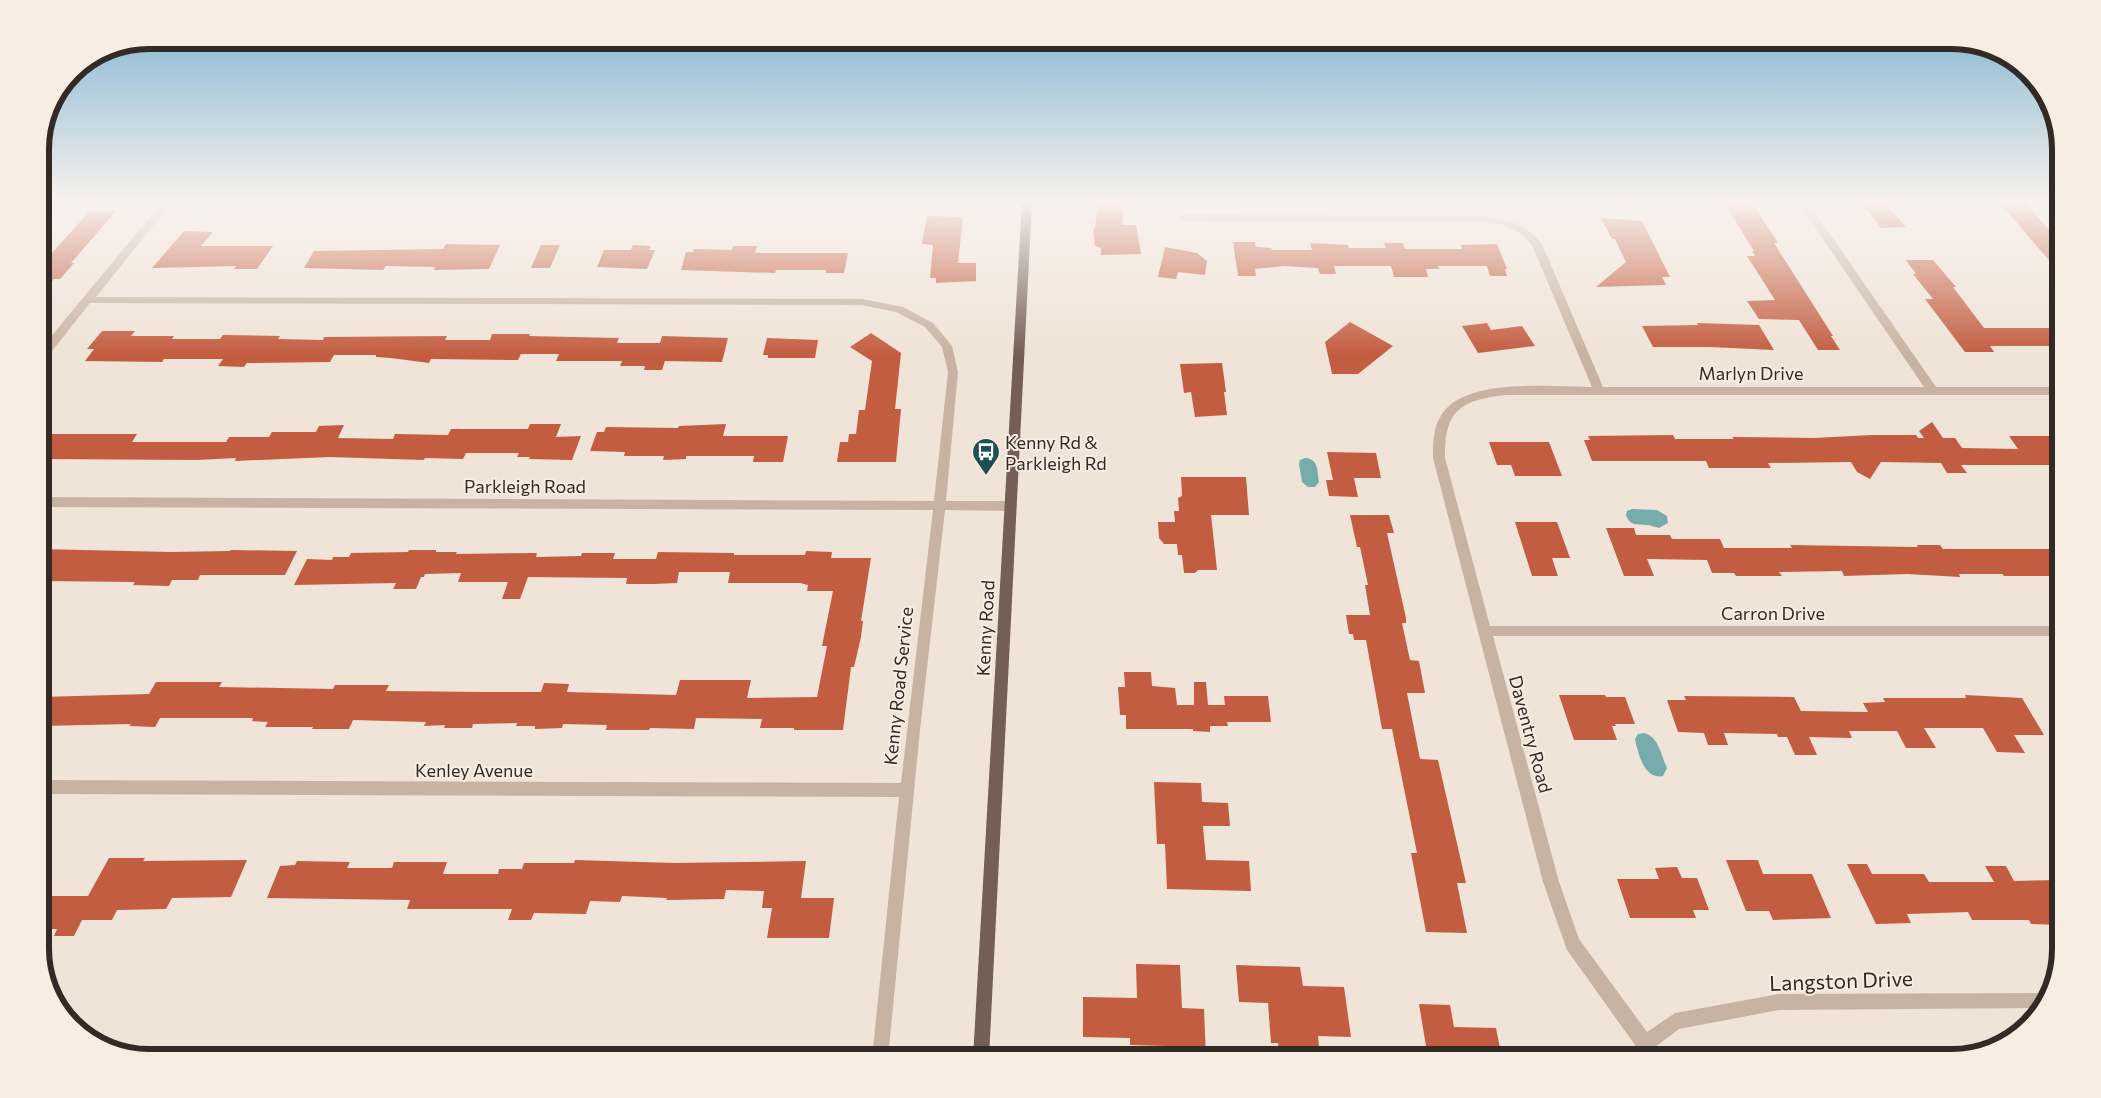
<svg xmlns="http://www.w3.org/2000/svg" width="2101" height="1098" viewBox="0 0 2101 1098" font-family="Commissioner,sans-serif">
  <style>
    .water { fill: #77acac }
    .building { fill: #c35d41 }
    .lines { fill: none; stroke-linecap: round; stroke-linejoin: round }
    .minor { fill: #c7b3a3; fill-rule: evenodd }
    .major { fill: #745f56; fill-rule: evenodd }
    .labels { text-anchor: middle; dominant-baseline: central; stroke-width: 4; stroke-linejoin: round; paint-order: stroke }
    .street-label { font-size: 18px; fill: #332925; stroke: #f8ede3 }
    .poi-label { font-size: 18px; fill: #332925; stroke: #f8ede3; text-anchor: start }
    .near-street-label { font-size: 21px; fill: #332925; stroke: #f8ede3 }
    .rim { fill: none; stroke: #332925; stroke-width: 6 }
  </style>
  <rect width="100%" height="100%" fill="#f0e3d7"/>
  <g class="water">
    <path d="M 1305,458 C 1319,459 1317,471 1319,482 L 1315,487 L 1308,487 L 1302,482 L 1299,464 L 1300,460 Z"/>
    <path d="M 1632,509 L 1657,510 L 1667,516 L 1668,523 L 1659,528 C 1654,527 1651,525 1646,525 C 1636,524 1630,526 1626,515 L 1627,511 Z"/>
    <path d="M 1644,733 C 1659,737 1661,755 1667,768 L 1663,776 C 1644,780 1638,753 1635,739 L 1638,734 Z"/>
  </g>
  <g class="building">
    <polygon points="1098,201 1124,201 1122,225 1136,225 1141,254 1101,255 1101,248 1095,246 1093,230 1095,228"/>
    <polygon points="1723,201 1751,201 1778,243 1774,243 1833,336 1831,336 1840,350 1818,350 1799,320 1759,319 1747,301 1775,300 1747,256 1755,256 1752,251 1754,251"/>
    <polygon points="1861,201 1883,201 1906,227 1881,228"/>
    <polygon points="1998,201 2023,201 2061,243 2061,274"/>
    <polygon points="90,211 116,211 71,263 74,263 60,279 54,279 40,295 40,266"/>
    <polygon points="927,216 963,217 958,263 976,263 976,281 936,283 936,278 930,278 933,245 922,244"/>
    <polygon points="1601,218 1642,221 1670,277 1662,277 1666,285 1596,287 1626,262 1615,239 1612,239"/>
    <polygon points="184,231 213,232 201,246 273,246 257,269 234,269 236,266 152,268"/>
    <polygon points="1233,242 1255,242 1256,247 1271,248 1272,250 1312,250 1310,243 1348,245 1349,248 1386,248 1384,243 1403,243 1405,249 1462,249 1461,245 1497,244 1507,269 1505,269 1507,276 1490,276 1487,266 1438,266 1439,269 1426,269 1428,277 1394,277 1391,266 1334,266 1336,274 1320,274 1318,268 1284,266 1255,269 1256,276 1238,276"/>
    <polygon points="446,244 500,245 489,269 434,270 435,267 386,266 383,270 304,268 314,251 443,249"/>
    <polygon points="541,245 560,245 550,268 531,268"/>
    <polygon points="633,245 651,246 649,250 655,250 647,269 597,267 604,250 631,250"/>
    <polygon points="733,246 757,246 755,253 848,253 844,273 826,273 826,270 776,270 775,273 681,270 686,252 693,252 694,249 732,250"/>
    <polygon points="1165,247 1197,253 1207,261 1205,275 1178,272 1176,279 1158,277"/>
    <polygon points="1906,260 1933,260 1956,287 1953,287 1984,328 2061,328 2061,346 1990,346 1994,352 1965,352 1925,299 1933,299 1913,274 1916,274"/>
    <polygon points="1350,322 1393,346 1358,374 1332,374 1325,342"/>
    <polygon points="1487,323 1491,330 1522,326 1535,346 1478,353 1462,326"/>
    <polygon points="1697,323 1759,325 1774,350 1710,347 1653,347 1642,326 1698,325"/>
    <polygon points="102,331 135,331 131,336 174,336 172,339 220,339 223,335 280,336 278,339 323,340 324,337 447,336 445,340 490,340 492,334 530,334 529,336 619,338 617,343 660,343 662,336 728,338 722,362 665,361 662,370 644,370 645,366 620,366 622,361 556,361 559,354 521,354 518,360 431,359 429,363 391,358 376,357 376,355 334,355 330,362 247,363 244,367 218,366 223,359 164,359 162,362 85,361 94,349 87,349"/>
    <polygon points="871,333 901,353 895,409 901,409 896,462 837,462 840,442 848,442 849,434 856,434 859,410 865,410 872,361 850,347"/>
    <polygon points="767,338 818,340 815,358 768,358 768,355 763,355"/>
    <polygon points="1222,363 1226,392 1224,392 1227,415 1195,417 1191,392 1184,393 1180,364"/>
    <polygon points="1932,422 1943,438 1955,438 1962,448 2018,449 2009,436 2061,436 2061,465 1961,465 1967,473 1947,473 1941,463 1881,462 1870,479 1857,472 1851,462 1768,463 1771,468 1709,468 1706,461 1592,461 1584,440 1590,440 1588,436 1673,435 1675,439 1734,439 1732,437 1814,438 1872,435 1916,435 1918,438 1924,438 1919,431"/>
    <polygon points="530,424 561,424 556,437 581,436 572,460 529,459 530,457 517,457 519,453 466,453 463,459 425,458 424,460 330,457 235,461 236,458 197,460 40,459 40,434 137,434 132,442 226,442 229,437 269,437 272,432 316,432 319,426 344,425 338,438 393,439 395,434 448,435 451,429 528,429"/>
    <polygon points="726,424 723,436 788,436 783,462 753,462 754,456 686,456 686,459 663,460 664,456 624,456 625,452 590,451 597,432 604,432 606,427 678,428 679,426"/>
    <polygon points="1489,442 1549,442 1562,476 1515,476 1511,465 1497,465"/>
    <polygon points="1327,452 1376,453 1381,478 1354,478 1358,497 1329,496 1326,480 1333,480"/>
    <polygon points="1181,477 1246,477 1249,515 1211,515 1217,570 1198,570 1195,573 1184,573 1182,555 1178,555 1177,544 1164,544 1159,538 1158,522 1175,522 1174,511 1179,511 1178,498 1182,496"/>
    <polygon points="1350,515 1389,515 1394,533 1387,533 1406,618 1406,623 1402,623 1410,660 1419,661 1425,693 1407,693 1420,759 1438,760 1466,883 1457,883 1467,933 1426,932 1411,853 1417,853 1392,729 1382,729 1366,640 1354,640 1353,634 1349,634 1346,615 1370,615 1365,585 1368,585 1360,547 1357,547"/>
    <polygon points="1515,522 1557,522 1570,558 1552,558 1558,576 1532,576"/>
    <polygon points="1606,528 1634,528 1636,535 1670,535 1672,539 1720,539 1724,548 1792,548 1790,545 1918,547 1917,545 1940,545 1943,549 2061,549 2061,576 2004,576 2002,574 1959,574 1960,577 1907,574 1844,576 1842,571 1779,572 1782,576 1736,576 1734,573 1712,573 1707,560 1647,559 1654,576 1624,576"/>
    <polygon points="40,549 170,552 230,551 231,550 297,551 285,575 200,575 198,580 172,580 169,586 133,585 135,582 40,581"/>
    <polygon points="409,550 436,550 436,552 457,552 456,554 537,553 536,557 581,556 582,553 615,553 613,559 656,559 658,552 734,553 734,555 805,555 806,551 832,552 831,558 871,558 861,621 863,621 861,637 854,667 851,667 843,730 794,730 794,728 760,728 762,719 696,718 694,729 650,728 649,730 606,730 607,725 563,724 562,728 535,729 535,726 516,726 517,723 473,724 472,728 444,728 445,725 424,726 426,722 353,720 349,729 312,729 313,727 265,727 268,722 252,721 253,718 160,718 155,727 129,726 131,724 40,726 40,697 149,694 156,682 222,682 219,687 333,689 335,685 389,685 386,691 485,692 541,692 544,683 569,684 567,692 676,695 680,680 751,680 747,698 817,697 827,646 822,646 833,591 807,591 808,585 800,583 728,583 730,572 679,572 677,583 654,584 626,584 627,578 528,577 520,599 502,599 508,582 458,582 461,573 425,574 424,577 421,577 416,589 393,589 396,583 294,585 307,559 332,560 333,557 349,557 351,553 408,552"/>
    <polygon points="1124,672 1151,672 1152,686 1175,688 1177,705 1194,705 1194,682 1206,682 1208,705 1225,705 1224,696 1268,696 1271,722 1227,722 1228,726 1210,726 1210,732 1193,731 1193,729 1126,729 1126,715 1120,715 1118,687 1125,687"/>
    <polygon points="1559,695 1605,695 1606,697 1625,697 1635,724 1615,724 1616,726 1612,726 1617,740 1574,740"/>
    <polygon points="1965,695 2022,698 2044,735 2014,735 2025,753 1997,752 1983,728 1924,728 1936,748 1906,748 1897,731 1849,731 1852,738 1809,737 1817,755 1795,755 1787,737 1778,737 1777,734 1724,733 1728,745 1708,745 1704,733 1678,732 1667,700 1686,700 1684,696 1794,697 1801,711 1868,712 1863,703 1885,702 1883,698 1966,698"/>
    <polygon points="1154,782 1201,783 1202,802 1228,803 1230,826 1203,826 1206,860 1249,861 1251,891 1167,889 1165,844 1157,844"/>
    <polygon points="109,858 145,858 143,861 247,860 231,897 172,898 166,909 117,910 112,920 82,920 74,936 54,936 57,929 40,929 40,896 88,896"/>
    <polygon points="575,860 674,863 806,861 801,898 834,898 829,938 767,938 772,908 762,908 764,891 726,890 724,899 666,900 667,898 622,896 620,902 590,901 586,914 534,913 531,920 508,920 512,909 407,909 410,900 267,898 280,866 295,865 297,861 350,862 347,868 392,868 394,862 447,862 443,874 498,874 499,869 522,869 524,863 574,863"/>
    <polygon points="1726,860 1758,860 1763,874 1812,874 1831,918 1773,920 1769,911 1746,911"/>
    <polygon points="1847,864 1867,864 1872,874 1924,874 1929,882 1994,882 1985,866 2006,866 2014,881 2061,880 2061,925 2031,924 2029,920 1972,920 1968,912 1907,914 1911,923 1876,924"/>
    <polygon points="1677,867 1682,878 1697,878 1709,910 1693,910 1696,918 1630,918 1617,879 1659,879 1655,868"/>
    <polygon points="1136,964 1180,965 1182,1008 1204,1009 1206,1058 1167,1058 1166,1046 1130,1045 1130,1038 1083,1037 1083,997 1137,998"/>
    <polygon points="1236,965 1300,967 1303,986 1344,987 1351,1037 1318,1036 1320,1058 1280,1058 1278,1043 1271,1043 1268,1003 1239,1002"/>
    <polygon points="1419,1004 1450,1005 1454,1027 1496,1028 1502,1058 1428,1058"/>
  </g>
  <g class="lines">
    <g class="minor">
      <polygon points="163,201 173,201 96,297 862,299 903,307 933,323 952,346 958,372 946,501 1011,501 1015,503 1017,506 1015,509 1011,511 945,510 920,730 888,1058 872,1058 899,797 40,794 40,780 901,783 933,510 40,507 40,497 934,501 948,372 942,347 925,327 896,312 862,305 90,303 44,361 40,362 40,350"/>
      <path d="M 1797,201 L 1807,201 L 1936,387 L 2061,387 L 2061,395 L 1506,395 C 1461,400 1444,410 1445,458 L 1490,626 L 2061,626 L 2061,636 L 1493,636 L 1559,882 L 1579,939 L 1647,1032 L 1675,1013 L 1779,994 L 2051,993 L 2050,998 L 2040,1008 L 1779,1010 L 1679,1029 L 1651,1050 L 1646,1058 L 1629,1058 L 1635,1045 L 1567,950 L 1543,882 L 1433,458 C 1433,442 1433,427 1442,414 C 1466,377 1553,387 1592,387 L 1532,245 C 1520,229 1504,224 1485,222 L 1182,221 L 1177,218 L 1182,215 L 1476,216 C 1502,218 1526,222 1542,244 L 1603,387 L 1924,387 Z"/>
    </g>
    <polygon class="major" points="1022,201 1032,201 989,1058 973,1058"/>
  </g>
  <linearGradient id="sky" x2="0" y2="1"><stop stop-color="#7bb1d0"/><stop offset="0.57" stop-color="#f8f2ed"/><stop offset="1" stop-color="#f8f2ed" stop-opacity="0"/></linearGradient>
  <rect width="2101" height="355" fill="url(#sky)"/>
  <defs>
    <symbol id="bus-pin" viewBox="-11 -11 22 30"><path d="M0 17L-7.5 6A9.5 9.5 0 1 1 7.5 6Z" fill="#1c5153" stroke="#f8ede3"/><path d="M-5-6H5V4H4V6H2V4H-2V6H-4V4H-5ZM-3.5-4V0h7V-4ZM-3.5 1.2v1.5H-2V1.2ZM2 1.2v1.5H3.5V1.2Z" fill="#fff"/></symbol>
  </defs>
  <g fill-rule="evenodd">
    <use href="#bus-pin" x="970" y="436" width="32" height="43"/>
  </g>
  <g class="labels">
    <g class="street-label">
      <text x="1751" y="373">Marlyn Drive</text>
      <text x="525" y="486">Parkleigh Road</text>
      <text x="1773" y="613">Carron Drive</text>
      <text transform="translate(985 628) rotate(-87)">Kenny Road</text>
      <text transform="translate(898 686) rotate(-84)">Kenny Road Service</text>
      <text transform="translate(1531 734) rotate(75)">Daventry Road</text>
      <text x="474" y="770">Kenley Avenue</text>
    </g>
    <g class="poi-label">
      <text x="1005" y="442">Kenny Rd &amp;<tspan x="1005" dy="21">Parkleigh Rd</tspan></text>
    </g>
    <g class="near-street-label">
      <text transform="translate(1841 980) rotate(-2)">Langston Drive</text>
    </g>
  </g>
  <path d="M0 0H2101V1098H0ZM149 49H1952A100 100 0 0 1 2052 149V949A100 100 0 0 1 1952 1049H149A100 100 0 0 1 49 949V149A100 100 0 0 1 149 49Z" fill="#f8ede3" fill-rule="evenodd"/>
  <path class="rim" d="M149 49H1952A100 100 0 0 1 2052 149V949A100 100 0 0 1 1952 1049H149A100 100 0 0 1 49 949V149A100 100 0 0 1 149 49Z"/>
</svg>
